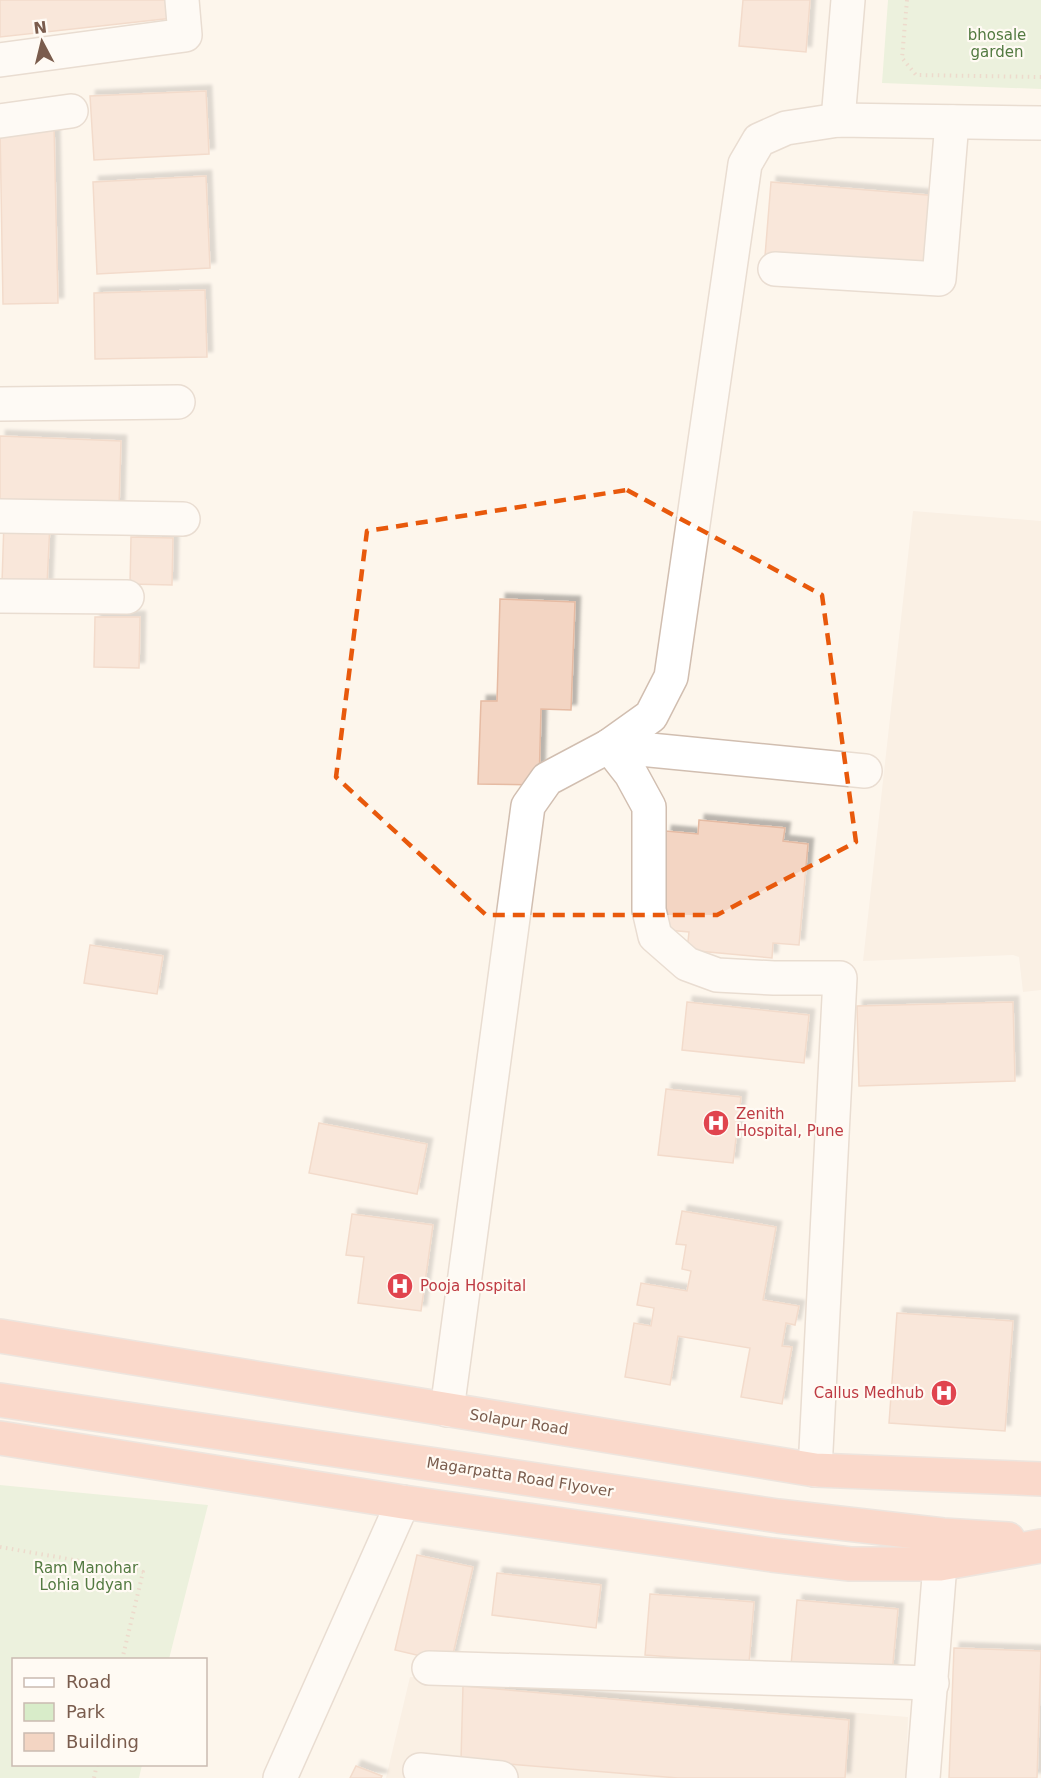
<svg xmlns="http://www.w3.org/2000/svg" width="1041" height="1778" viewBox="0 0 1041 1778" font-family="'DejaVu Sans',sans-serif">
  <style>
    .residential { fill: #f5e8da }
    .green { fill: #d8ecc9 }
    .building { fill: #f3d5c3; stroke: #e6bba3; stroke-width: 1.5; filter: url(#shadow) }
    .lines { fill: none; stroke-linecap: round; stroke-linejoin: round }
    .minor-casing { stroke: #d1beb0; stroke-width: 36 }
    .highway-casing { stroke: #dad1cd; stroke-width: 36 }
    .path { stroke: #d9b8a5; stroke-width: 4; stroke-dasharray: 1.5 4.5; stroke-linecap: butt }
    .minor { stroke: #fff; stroke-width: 33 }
    .highway { stroke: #f7b7a3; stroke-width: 33 }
    .marked { fill: none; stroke: #e8590c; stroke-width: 4.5; stroke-dasharray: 12 8; stroke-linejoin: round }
    .labels { text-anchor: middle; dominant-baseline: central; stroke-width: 4.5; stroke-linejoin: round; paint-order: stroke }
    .park-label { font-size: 15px; fill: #537a41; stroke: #fffaf3 }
    .health-label { font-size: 15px; fill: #be3a42; stroke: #fffaf3; text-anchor: start }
    .street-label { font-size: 15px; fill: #7a5c4d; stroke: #fffaf3 }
  </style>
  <defs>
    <filter id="shadow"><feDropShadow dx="5.5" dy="-5.5" stdDeviation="1.5" flood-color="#0004"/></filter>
  </defs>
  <rect width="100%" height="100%" fill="#fdf6ec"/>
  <g class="residential">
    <polygon points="913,511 1041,521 1041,990 1023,992 1019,957 1013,955 863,961"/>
    <polygon points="410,1677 908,1717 906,1778 386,1778"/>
  </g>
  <g class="green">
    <polygon points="888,0 1041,0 1041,89 882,83"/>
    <polygon points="0,1485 208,1505 169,1659 14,1660 14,1764 142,1765 139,1778 0,1778"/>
  </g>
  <g class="building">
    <polygon points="0,0 171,0 173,18 0,37"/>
    <polygon points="743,0 810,0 806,52 739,46"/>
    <polygon points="206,91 209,154 94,160 90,96"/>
    <polygon points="54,125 58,303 3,304 0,127"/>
    <polygon points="206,176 210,268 97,274 93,182"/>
    <polygon points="771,182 939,196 932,270 765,256"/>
    <polygon points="205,290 207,357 95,359 94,293"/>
    <polygon points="0,436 121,441 119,507 0,502"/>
    <polygon points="4,521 50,523 47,585 2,583"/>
    <polygon points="131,537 173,538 172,585 130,584"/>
    <polygon points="500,599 575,602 571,710 541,709 539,785 478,784 481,701 497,701"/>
    <polygon points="95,617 140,617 139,668 94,667"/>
    <polygon points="699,820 785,828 783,841 808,844 799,945 773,943 772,958 687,950 689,932 657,929 666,831 698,834"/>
    <polygon points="90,945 163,956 157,994 84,983"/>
    <polygon points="687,1002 809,1015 804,1063 682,1050"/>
    <polygon points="1013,1002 1015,1081 859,1086 857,1006"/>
    <polygon points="666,1089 741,1097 733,1163 658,1155"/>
    <polygon points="319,1123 427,1144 417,1194 309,1173"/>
    <polygon points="682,1211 776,1227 763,1300 799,1306 795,1325 786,1323 782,1346 792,1347 782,1404 741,1397 750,1348 678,1336 670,1385 625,1377 634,1323 651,1326 654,1308 637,1305 641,1283 687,1291 691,1271 682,1269 686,1245 676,1244"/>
    <polygon points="352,1214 433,1225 421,1311 358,1303 364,1257 346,1255"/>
    <polygon points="897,1313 1013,1321 1005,1431 889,1423"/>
    <polygon points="417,1555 473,1567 451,1663 395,1650"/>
    <polygon points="497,1573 601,1585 596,1628 492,1615"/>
    <polygon points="650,1594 754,1602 749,1663 645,1655"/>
    <polygon points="797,1600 898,1609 892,1674 791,1665"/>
    <polygon points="954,1648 1041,1651 1037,1778 949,1778"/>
    <polygon points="463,1686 849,1720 845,1778 678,1778 461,1760"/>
    <polygon points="356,1766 382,1776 381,1778 350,1778"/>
  </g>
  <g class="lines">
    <defs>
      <g id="minor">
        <polyline points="0,60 185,35 182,0"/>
        <polyline points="838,120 848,0"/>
        <polyline points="0,121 71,111"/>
        <polyline points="775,269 939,279 952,122"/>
        <polyline points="0,404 178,402"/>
        <polyline points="0,516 183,519"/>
        <polyline points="0,596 127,597"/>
        <polyline points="609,746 631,774 649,807 649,910 655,936 687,964 717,975 774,978 840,978 815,1470"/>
        <polyline points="609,746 865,771"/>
        <polyline points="447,1410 528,806 547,779 609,746 651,716 671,677 745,164 759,140 786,128 838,120 1041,123"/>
        <polyline points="429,1668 932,1683"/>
        <polyline points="420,1770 501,1778"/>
        <polyline points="280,1778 403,1502"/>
        <polyline points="923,1778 940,1564"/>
      </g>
      <g id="highway">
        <polyline points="0,1336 815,1470 1041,1479"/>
        <polyline points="0,1400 778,1516 943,1535 1008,1539"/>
        <polyline points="0,1438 403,1502 772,1555 850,1564 940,1564 1041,1546"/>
      </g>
    </defs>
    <use href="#minor" class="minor-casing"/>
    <use href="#highway" class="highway-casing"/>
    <g class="path">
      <polyline points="907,0 902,58 916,75 1041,77"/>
      <polyline points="0,1547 143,1572 122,1660"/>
      <polyline points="94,1778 97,1764"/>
    </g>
    <use href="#minor" class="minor"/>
    <use href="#highway" class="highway"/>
  </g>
  <path d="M0 0H1041V1778H0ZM 627,490 L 822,595 L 856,842 L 717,915 L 486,915 L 336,777 L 367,531 Z" fill="#fdf6ec" fill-opacity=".55" fill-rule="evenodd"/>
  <path class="marked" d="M 627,490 L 822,595 L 856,842 L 717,915 L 486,915 L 336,777 L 367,531 Z"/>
  <defs>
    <symbol id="hospital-disc" viewBox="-11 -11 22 22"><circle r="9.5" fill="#e0444e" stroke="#fffaf3"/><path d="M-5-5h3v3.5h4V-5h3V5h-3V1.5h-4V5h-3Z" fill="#fff"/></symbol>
  </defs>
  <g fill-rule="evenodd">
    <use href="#hospital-disc" x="701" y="1108" width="30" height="30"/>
    <use href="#hospital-disc" x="385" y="1271" width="30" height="30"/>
    <use href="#hospital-disc" x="929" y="1378" width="30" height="30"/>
  </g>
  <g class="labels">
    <g class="park-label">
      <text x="997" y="35">bhosale<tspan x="997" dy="17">garden</tspan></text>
      <text x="86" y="1568">Ram Manohar<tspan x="86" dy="17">Lohia Udyan</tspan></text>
    </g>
    <g class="health-label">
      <text x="736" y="1114">Zenith<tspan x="736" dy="17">Hospital, Pune</tspan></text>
      <text x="420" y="1286">Pooja Hospital</text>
      <text x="924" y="1393" text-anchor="end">Callus Medhub</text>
    </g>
    <g class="street-label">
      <text transform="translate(519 1422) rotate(9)">Solapur Road</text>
      <text transform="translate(520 1477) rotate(9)">Magarpatta Road Flyover</text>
    </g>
  </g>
  <rect x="12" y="1658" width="195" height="108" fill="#fffaf3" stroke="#cabbb1" stroke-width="1.5"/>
  <rect x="24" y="1678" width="30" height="9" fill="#ffffff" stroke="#cabbb1" stroke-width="1.5"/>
  <text x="66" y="1688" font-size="18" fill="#7a5c4d">Road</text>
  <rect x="24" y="1703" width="30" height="18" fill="#d8ecc9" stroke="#cabbb1" stroke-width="1.5"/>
  <text x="66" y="1718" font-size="18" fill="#7a5c4d">Park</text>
  <rect x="24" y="1733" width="30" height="18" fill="#f3d5c3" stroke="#cabbb1" stroke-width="1.5"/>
  <text x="66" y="1748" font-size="18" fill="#7a5c4d">Building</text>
  <g transform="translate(42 42) rotate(353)" stroke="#fffaf3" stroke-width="4.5" paint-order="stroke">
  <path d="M0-4.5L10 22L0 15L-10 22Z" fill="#7a5c4d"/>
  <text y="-9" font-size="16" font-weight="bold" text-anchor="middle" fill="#7a5c4d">N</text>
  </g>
</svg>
